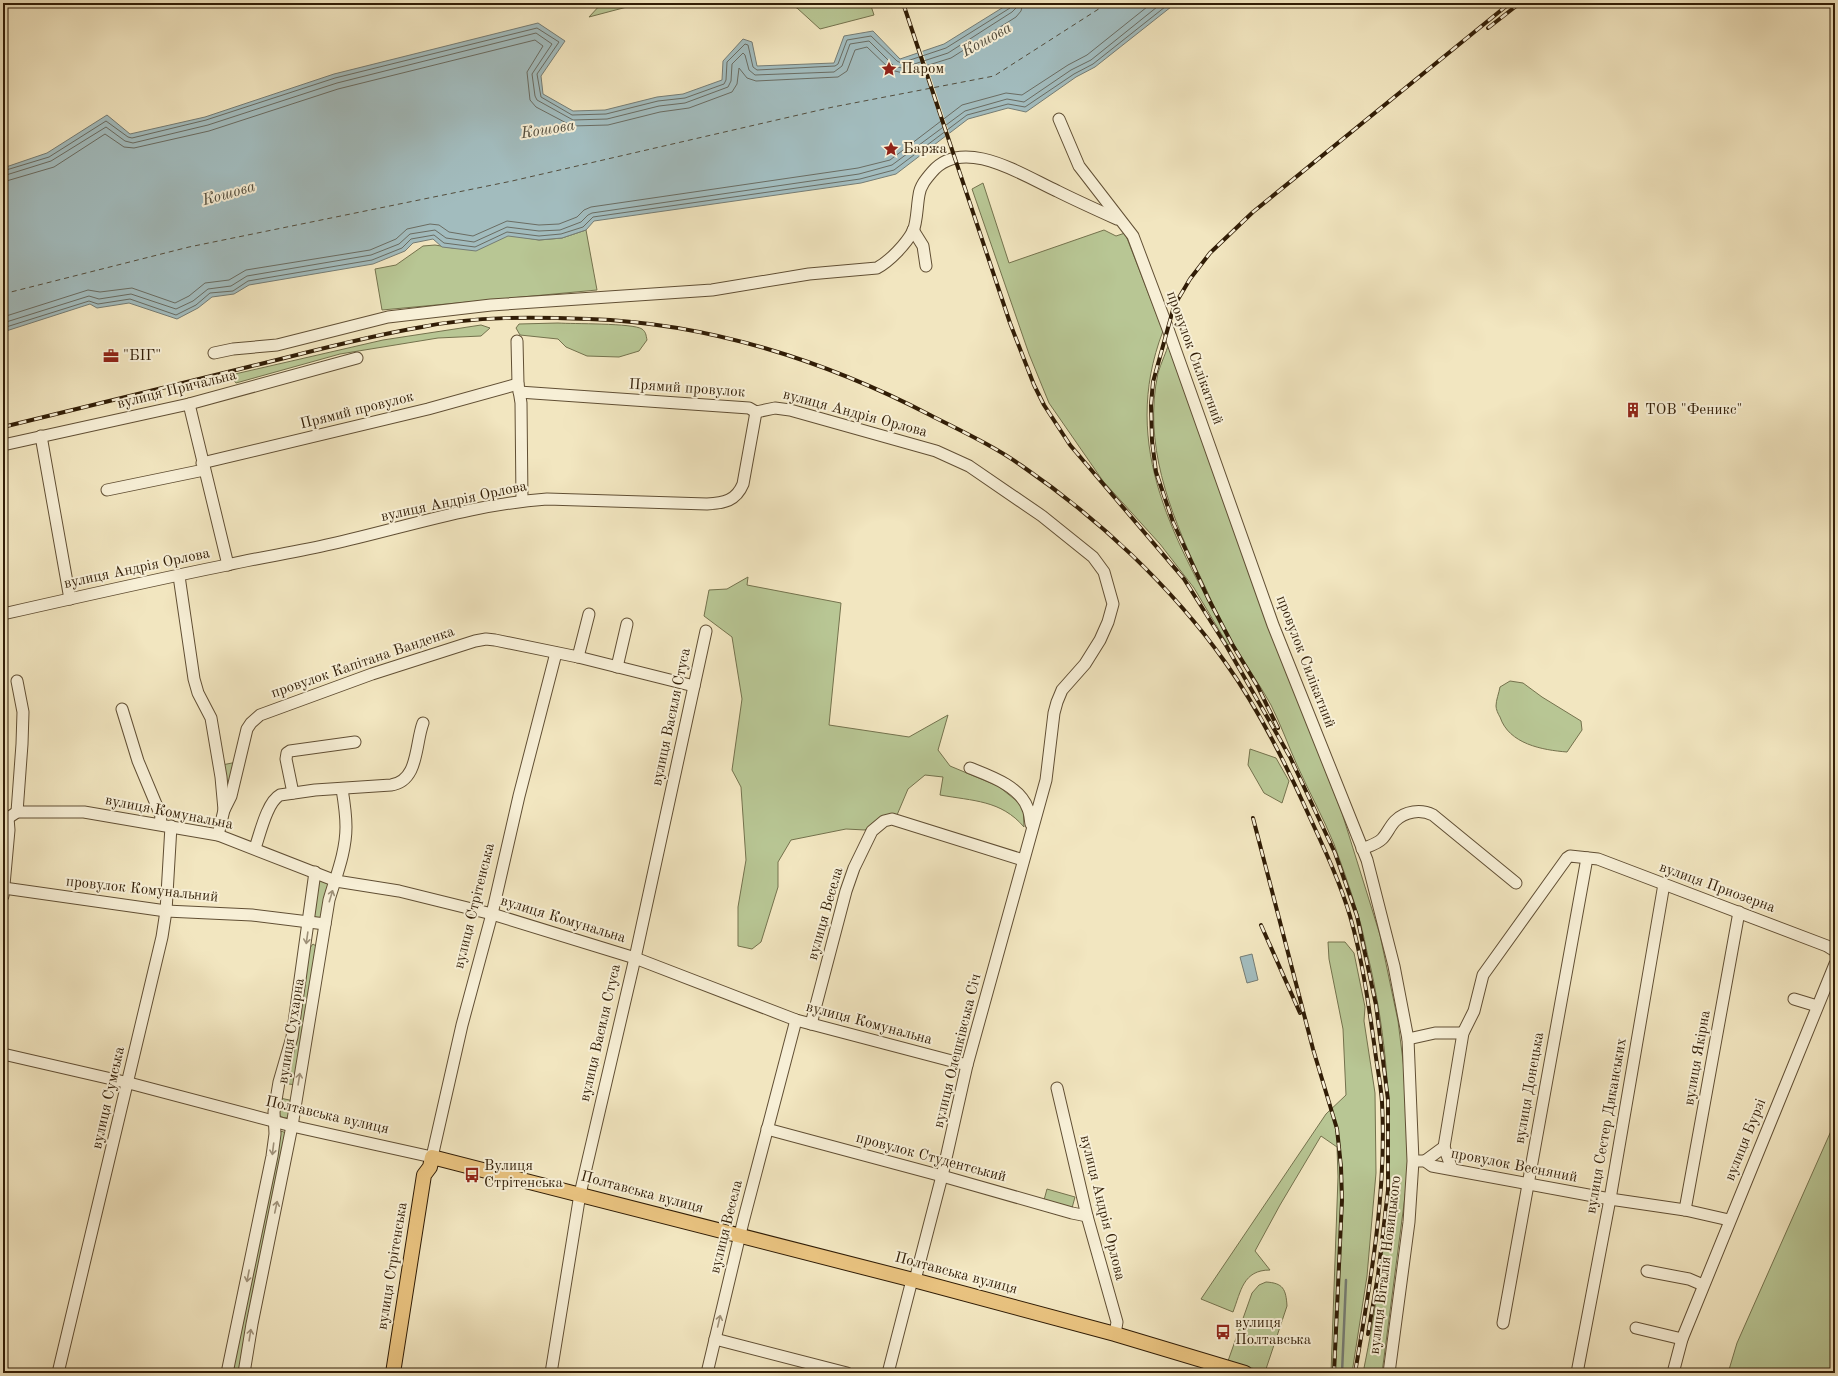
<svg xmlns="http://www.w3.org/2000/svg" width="1838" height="1376" viewBox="0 0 1838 1376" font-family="'Old Standard TT',serif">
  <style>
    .green { fill: #b8c694; stroke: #74724d }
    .water { fill: #a2bcbe; stroke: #757c74 }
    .pier { fill: #f2e6c0 }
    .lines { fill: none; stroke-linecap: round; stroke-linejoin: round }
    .shore { stroke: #6a6c62; stroke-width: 1 }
    .stream { stroke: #757c74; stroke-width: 2.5 }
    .ferry { stroke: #534d3d; stroke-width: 1; stroke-dasharray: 5 4; stroke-linecap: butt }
    .minor-casing { stroke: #614f34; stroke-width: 13 }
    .major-casing { stroke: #311d06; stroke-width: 16 }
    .minor { stroke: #f7efd6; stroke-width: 11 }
    .major { stroke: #e9c380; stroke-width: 14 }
    .rail-casing { stroke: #311d06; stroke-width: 4 }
    .rail { stroke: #f7efd6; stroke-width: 2.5; stroke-dasharray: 8; stroke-linecap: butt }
    .oneway { stroke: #9e9078 }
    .labels { text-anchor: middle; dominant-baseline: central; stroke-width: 4; stroke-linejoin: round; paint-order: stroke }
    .poi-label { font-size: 15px; fill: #311d06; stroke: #f7efd6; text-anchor: start }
    .street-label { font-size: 15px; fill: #311d06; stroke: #f7efd6 }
    .water-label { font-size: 16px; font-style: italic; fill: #534d3d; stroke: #f7efd6 }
  </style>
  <rect width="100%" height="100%" fill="#f2e6c0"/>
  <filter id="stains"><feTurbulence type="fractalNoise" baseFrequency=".005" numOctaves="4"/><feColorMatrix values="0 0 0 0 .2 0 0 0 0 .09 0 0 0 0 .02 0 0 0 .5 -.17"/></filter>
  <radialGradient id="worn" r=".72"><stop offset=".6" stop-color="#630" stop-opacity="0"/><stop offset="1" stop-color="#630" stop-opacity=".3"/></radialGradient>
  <g class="green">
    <polygon points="602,3 642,3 589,17"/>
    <polygon points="784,3 870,3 874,15 820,29 797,8"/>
    <path d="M 983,183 L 1009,263 L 1104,230 L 1116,236 L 1125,233 L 1163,331 C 1118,448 1177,543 1231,643 L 1228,645 L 1194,588 L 1160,544 L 1103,481 L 1049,403 L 1029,354 L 972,189 Z"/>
    <polygon points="586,230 597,290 382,310 375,269 396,265 423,246 435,245 453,248 509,235 539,240 562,238"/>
    <path d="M 558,323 C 572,324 633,323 642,329 C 646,332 646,335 647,340 L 639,351 L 619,357 L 587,356 L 566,347 L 558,339 L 520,335 L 516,328 L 519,324 Z"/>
    <polygon points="481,325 490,328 481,336 438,338 340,354 236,383 233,379 235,374 383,340"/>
    <path d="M 1169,343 L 1269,627 L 1342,813 L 1380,935 L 1398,1021 L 1404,1069 L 1408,1142 L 1407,1181 L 1382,1373 L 1363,1373 C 1391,1236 1401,1106 1371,969 C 1366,950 1363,929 1357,911 C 1350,888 1342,866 1334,844 C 1323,817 1309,792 1297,765 C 1288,745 1281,725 1271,705 C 1260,685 1246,665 1234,645 C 1220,622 1210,596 1198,572 C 1169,510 1143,443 1158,373 C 1161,363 1166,353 1169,343 Z"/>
    <path d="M 748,577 L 747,585 L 841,603 L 829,725 L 909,737 L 948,715 L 938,750 L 950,766 L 998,786 L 1023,806 L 1024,827 C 1001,800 973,801 940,795 L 943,777 L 925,775 L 908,789 L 897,815 C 883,816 875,820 865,830 L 846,829 L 791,840 L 778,862 L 778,887 L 761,942 L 752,949 L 738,946 L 738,907 L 746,860 L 741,787 L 732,770 L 742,699 L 732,637 L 704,616 L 709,590 L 727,589 Z"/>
    <path d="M 1510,681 L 1523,683 L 1542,697 L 1581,721 L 1582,730 L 1567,752 C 1542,750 1509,744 1500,717 C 1498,714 1496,709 1496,706 C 1496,700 1499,693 1500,687 Z"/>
    <polygon points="1250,749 1276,758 1289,781 1282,803 1264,793 1248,765"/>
    <polygon points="237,762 227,797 222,765"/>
    <polygon points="321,880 328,883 328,886 322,918 313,917 319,882"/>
    <path d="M 1328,942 L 1345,942 L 1354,953 L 1365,1007 L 1364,1021 L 1375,1093 L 1376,1173 L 1367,1276 L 1352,1373 L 1331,1373 L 1338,1177 L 1337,1147 L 1321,1136 L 1280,1205 L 1255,1251 L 1270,1270 C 1243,1270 1241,1291 1233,1312 L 1201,1299 L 1326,1114 L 1346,1095 L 1343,1029 L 1329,959 Z"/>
    <polygon points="313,944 316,946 296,1085 282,1083 294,1051 309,949"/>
    <path d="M 280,1098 L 294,1101 L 290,1116 C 285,1119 283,1118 279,1115 Z"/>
    <polygon points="1835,1122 1835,1332 1834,1340 1835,1341 1835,1373 1728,1373 1737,1343"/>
    <polygon points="282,1131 285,1133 285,1136 239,1373 230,1373 280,1133"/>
    <polygon points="1047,1189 1075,1197 1072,1208 1044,1200"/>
    <path d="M 1266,1282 C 1283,1283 1286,1289 1287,1306 L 1265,1372 L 1228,1361 L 1252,1293 L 1259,1285 Z"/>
  </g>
  <g class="water">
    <polygon points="1010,3 1176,3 1095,67 1076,77 1026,112 1008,108 968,119 896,174 861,183 594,221 586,230 562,238 539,240 508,236 476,251 442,247 433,239 413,243 405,251 373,264 249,285 234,294 212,297 198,308 177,319 129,303 97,308 90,304 3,332 3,168 47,153 107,115 130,134 205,117 334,74 538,23 565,41 541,76 543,94 573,111 605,110 657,97 683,94 722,80 723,61 743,39 752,42 757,66 834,63 844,36 873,31 900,59 944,44"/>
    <polygon points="1252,954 1258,980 1247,983 1240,957"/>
  </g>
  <polygon class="pier" points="922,50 950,135 946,138 917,51"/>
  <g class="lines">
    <g class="shore">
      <polyline points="3,171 49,157 106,121 128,137 132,138 206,120 335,78 537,28 559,42 537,74 541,97 572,115 606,114 658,101 685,98 724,84 726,80 727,62 745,44 748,45 753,67 757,70 835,66 838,64 847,40 871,36 897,61 901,63 946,48 1010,8 1012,3"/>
      <polyline points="3,176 51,161 106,127 125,141 133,143 208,125 337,83 536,33 552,44 532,74 535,96 537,100 573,120 607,119 659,106 685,103 728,87 731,81 732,64 743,53 745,55 749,70 755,75 834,72 842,66 850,44 869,41 894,66 902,68 948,53 1012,12 1016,8 1017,3"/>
      <polyline points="3,182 54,167 105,134 124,147 134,148 209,131 338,89 535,40 543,46 527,72 530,100 536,107 572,126 608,125 660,112 689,108 732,92 737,84 739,68 747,78 756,81 838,77 847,71 855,50 867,47 891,70 903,73 951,58 1016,17 1021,11 1023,3"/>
      <polyline points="3,317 88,290 100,292 132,288 175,303 189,296 205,283 229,280 246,270 370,250 396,239 407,229 430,224 439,225 449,232 473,236 507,221 539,225 559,224 577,217 584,210 591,207 858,168 890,160 962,105 1006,93 1022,95 1068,65 1087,55 1152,3"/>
      <polyline points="3,323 89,296 99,299 131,294 176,309 193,301 208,289 231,286 247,276 371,255 399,244 410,234 435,230 446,238 474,242 507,227 539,231 560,230 581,222 588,215 592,213 859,174 892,165 965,111 1007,99 1024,102 1071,70 1091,60 1162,3"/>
      <polyline points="3,328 89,301 98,304 130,299 176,315 196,305 210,293 233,291 248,281 372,260 402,248 411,239 434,235 444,243 475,247 507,232 539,236 561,234 583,227 593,217 860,179 894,170 967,115 1008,104 1025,107 1074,74 1093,64 1170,3"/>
    </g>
    <polyline class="stream" points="1342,1373 1346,1280"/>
    <polyline class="ferry" points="3,294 189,247 512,181 833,107 994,76 1108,3"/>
    <defs>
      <g id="minor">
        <polyline points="1059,119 1079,166 1133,236 1168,329 1273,625 1367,860 1394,966 1408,1039 1413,1161 1409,1222 1389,1373"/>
        <polyline points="913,230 923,246 926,266"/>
        <polyline points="517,341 518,384 521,403 522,501"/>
        <path d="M 214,353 L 233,349 L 277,345 L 388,317 L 491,305 L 712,290 L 809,274 L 877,268 C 890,261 906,244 913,231 C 917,223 917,205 919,195 C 920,186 926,179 932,172 C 963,135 1024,176 1057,191 C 1077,201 1097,210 1117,219"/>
        <polyline points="519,392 749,408 756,412"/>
        <polyline points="189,404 228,565"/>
        <polyline points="756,412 775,408 790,410 936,451 969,466 1042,516 1093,557 1104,572 1113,604 1108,622 1100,640 1085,664 1062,690 1057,702 1054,713 1046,780 967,1065 942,1176 915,1280"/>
        <polyline points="41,436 70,599"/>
        <polyline points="3,445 189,404 357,358"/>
        <polyline points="202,463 428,409 518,384"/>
        <polyline points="107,490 204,470"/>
        <polyline points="179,576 194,679 198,693 211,718 221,777 224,810 218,835"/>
        <path d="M 3,614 C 78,597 153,580 227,565 C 262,557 297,552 331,544 C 403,528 473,504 547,499 L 707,504 C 724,503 736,501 743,484 L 756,412"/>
        <polyline points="578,657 589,614"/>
        <polyline points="617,667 627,624"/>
        <polyline points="17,681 23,712 22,744 17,812"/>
        <polyline points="122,709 138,761 161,816 160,824"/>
        <path d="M 970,768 C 990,776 1020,786 1028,809 C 1030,813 1030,819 1031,824"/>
        <polyline points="293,793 286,759 287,753 290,751 355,742"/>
        <polyline points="224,810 231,796 247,729 251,723 260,715 372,674 475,641 486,639 495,640 578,657 694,686"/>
        <polyline points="3,818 8,818 17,812 84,812 218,835 336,881 399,891 492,914 635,958 796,1020 967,1065"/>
        <path d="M 255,848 C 260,834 267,802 280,795 L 315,790 L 391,785 C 419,781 415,744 423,723"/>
        <path d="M 1362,849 C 1369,846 1377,844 1382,839 C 1387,834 1390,826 1395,821 C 1405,811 1421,809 1433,815 L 1516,883"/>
        <polyline points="4,888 166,911 252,915 325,924"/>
        <polyline points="3,896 9,830 8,818"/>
        <polyline points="1794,999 1817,1006"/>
        <polyline points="811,1024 846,891 854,868 872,831 884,821 892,819 1023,860"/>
        <polyline points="1408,1039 1435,1033 1463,1033"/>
        <polyline points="3,1054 129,1083 292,1126 432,1157 462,1025 492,914 519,796 556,653"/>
        <polyline points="1057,1088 1087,1216 1117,1322 1115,1334"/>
        <polyline points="767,1129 942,1176 1072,1213 1087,1216"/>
        <polyline points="1444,1147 1452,1169"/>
        <polyline points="1418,1161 1425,1161 1432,1166 1610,1199 1685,1210 1729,1220"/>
        <polyline points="1425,1161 1444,1147 1463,1033 1474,1011 1483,975 1567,858 1570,856 1598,859 1827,946 1835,951"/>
        <polyline points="1685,1210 1739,912"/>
        <polyline points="1647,1271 1689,1279 1703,1285"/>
        <polyline points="1503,1323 1587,858"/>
        <polyline points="1636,1328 1682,1339"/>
        <polyline points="715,1339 847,1373"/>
        <polyline points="58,1373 162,937 166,911 171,826"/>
        <polyline points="227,1373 272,1156 275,1134 274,1112 279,1082 292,1037 315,872"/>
        <path d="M 244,1373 L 252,1324 L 292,1126 L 329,900 C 336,876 346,852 346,827 C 346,814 344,801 342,789"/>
        <polyline points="551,1373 580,1194 635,958 706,631"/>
        <polyline points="707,1373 743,1222 796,1020"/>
        <polyline points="888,1373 912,1280"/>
        <polyline points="1577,1373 1610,1199 1664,884"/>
        <polyline points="1673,1373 1682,1339 1835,964"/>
      </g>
      <polyline id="major" points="393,1373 424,1175 430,1167 432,1157 921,1282 1115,1334 1245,1373"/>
    </defs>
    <use href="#minor" class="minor-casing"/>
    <use href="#major" class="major-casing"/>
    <use href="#minor" class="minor"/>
    <use href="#major" class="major"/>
    <defs>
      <g id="rail">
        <polyline points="903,3 1010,323 1034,385 1044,405 1070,445 1184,579 1227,647 1290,757 1335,853 1357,916 1376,1005 1388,1100 1388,1190 1378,1275 1368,1334"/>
        <polyline points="1488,28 1520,3"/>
        <path d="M 3,427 C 85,407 166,387 248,367 C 306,353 363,337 422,327 C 476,316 534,317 589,319 C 708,323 826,361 930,415 C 961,431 994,446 1022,466 C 1098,518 1172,587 1225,662 C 1258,708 1283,758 1306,809 C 1322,844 1339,879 1350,916 C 1362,957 1369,1007 1375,1050 C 1377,1067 1381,1085 1382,1102 C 1387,1193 1370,1284 1355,1373"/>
        <polyline points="1278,728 1258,687 1232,644 1208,598 1173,522 1156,472 1152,441 1151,405 1153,382 1174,306 1190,279 1210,253 1253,212 1510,3"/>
        <polyline points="1253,818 1313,1049 1337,1129 1341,1167 1342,1200 1334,1373"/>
        <polyline points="1261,925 1300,1013"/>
      </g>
    </defs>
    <use href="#rail" class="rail-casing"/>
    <use href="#rail" class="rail"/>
  </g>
  <defs><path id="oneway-shaft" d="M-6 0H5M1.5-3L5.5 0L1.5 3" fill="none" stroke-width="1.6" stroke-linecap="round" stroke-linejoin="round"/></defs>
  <g class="oneway">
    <use href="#oneway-shaft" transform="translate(331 896) rotate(-73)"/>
    <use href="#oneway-shaft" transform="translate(307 938) rotate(98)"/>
    <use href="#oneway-shaft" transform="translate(299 1079) rotate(-81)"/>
    <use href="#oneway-shaft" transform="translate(273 1149) rotate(97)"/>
    <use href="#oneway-shaft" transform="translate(276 1207) rotate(-78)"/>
    <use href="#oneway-shaft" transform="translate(248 1276) rotate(101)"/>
    <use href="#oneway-shaft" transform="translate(719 1321) rotate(-77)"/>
    <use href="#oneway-shaft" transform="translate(250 1335) rotate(-81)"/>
  </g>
  <defs>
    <symbol id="sight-bare" viewBox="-9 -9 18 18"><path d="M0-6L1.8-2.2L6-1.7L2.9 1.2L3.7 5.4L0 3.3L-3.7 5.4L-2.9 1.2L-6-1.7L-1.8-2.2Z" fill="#8f2418" stroke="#f7efd6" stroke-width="2.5" paint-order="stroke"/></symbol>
    <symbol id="office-bare" viewBox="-9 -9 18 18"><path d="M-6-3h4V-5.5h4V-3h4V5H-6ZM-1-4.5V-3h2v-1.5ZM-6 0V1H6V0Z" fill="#8f2418" stroke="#f7efd6" stroke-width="2.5" paint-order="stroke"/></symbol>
    <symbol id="building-bare" viewBox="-9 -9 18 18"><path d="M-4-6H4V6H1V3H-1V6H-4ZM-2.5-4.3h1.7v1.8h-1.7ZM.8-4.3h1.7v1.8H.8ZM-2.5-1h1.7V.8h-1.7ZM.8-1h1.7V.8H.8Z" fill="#8f2418" stroke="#f7efd6" stroke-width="2.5" paint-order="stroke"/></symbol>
    <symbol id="bus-bare" viewBox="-9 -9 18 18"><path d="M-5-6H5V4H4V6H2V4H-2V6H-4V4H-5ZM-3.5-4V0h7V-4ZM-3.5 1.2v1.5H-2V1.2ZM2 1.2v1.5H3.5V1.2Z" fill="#8f2418" stroke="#f7efd6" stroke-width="2.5" paint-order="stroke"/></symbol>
  </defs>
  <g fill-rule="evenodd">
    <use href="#sight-bare" x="878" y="58" width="22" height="22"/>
    <use href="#sight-bare" x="880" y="138" width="22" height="22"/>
    <use href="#office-bare" x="100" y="345" width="22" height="22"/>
    <use href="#building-bare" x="1622" y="399" width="22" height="22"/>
    <use href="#bus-bare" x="461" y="1164" width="22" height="22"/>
    <use href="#bus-bare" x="1212" y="1321" width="22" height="22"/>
  </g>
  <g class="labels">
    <g class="poi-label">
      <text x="901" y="69">Паром</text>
      <text x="903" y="149">Баржа</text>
      <text x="123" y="356">"БІГ"</text>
      <text x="1645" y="410">ТОВ "Феникс"</text>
      <text x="484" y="1166">Вулиця<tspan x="484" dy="17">Стрітенська</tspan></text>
      <text x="1235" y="1323">вулиця<tspan x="1235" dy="17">Полтавська</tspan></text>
    </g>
    <g class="street-label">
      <text transform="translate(1194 358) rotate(70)">провулок Силікатний</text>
      <text transform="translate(687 389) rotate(4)">Прямий провулок</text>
      <text transform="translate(177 390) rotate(-14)">вулиця Причальна</text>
      <text transform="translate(357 411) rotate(-14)">Прямий провулок</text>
      <text transform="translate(855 414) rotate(15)">вулиця Андрія Орлова</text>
      <text transform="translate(454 502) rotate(-12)">вулиця Андрія Орлова</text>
      <text transform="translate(137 569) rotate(-12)">вулиця Андрія Орлова</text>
      <text transform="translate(1305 662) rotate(69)">провулок Силікатний</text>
      <text transform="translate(363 663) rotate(-19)">провулок Капітана Ванденка</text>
      <text transform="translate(672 717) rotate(-78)">вулиця Василя Стуса</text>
      <text transform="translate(169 813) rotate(11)">вулиця Комунальна</text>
      <text transform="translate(1717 888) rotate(20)">вулиця Приозерна</text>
      <text transform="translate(142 890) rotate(6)">провулок Комунальний</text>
      <text transform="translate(475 906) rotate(-76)">вулиця Стрітенська</text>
      <text transform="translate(826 914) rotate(-74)">вулиця Весела</text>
      <text transform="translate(563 920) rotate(17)">вулиця Комунальна</text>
      <text transform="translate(869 1024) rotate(15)">вулиця Комунальна</text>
      <text transform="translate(292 1031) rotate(-81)">вулиця Сухарна</text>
      <text transform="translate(601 1033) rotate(-77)">вулиця Василя Стуса</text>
      <text transform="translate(958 1051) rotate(-76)">вулиця Олешківська Січ</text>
      <text transform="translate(1698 1058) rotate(-80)">вулиця Якірна</text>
      <text transform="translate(1530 1088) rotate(-80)">вулиця Донецька</text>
      <text transform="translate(109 1098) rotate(-77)">вулиця Сумська</text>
      <text transform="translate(327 1116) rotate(13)">Полтавська вулиця</text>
      <text transform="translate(1607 1126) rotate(-80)">вулиця Сестер Диканських</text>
      <text transform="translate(1746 1140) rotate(-68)">вулиця Бурзі</text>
      <text transform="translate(931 1158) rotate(15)">провулок Студентський</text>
      <text transform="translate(1514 1166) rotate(11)">провулок Весняний</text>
      <text transform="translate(642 1193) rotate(15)">Полтавська вулиця</text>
      <text transform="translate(1102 1208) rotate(76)">вулиця Андрія Орлова</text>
      <text transform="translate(727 1227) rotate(-76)">вулиця Весела</text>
      <text transform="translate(1386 1265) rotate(-83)">вулиця Віталія Новицького</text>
      <text transform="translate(393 1266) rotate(-81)">вулиця Стрітенська</text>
      <text transform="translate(956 1274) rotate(15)">Полтавська вулиця</text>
    </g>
    <g class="water-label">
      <text transform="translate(987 40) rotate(-29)">Кошова</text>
      <text transform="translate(548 130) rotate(-9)">Кошова</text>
      <text transform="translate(229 194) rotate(-16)">Кошова</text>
    </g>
  </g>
  <rect width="1838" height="1376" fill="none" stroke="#f2e6c0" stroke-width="16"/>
  <rect x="4" y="4" width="1830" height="1368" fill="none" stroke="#311d06" stroke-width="2"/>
  <rect x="8" y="8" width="1822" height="1360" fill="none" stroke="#311d06"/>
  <rect width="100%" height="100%" filter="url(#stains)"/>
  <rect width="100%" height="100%" fill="url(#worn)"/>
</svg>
